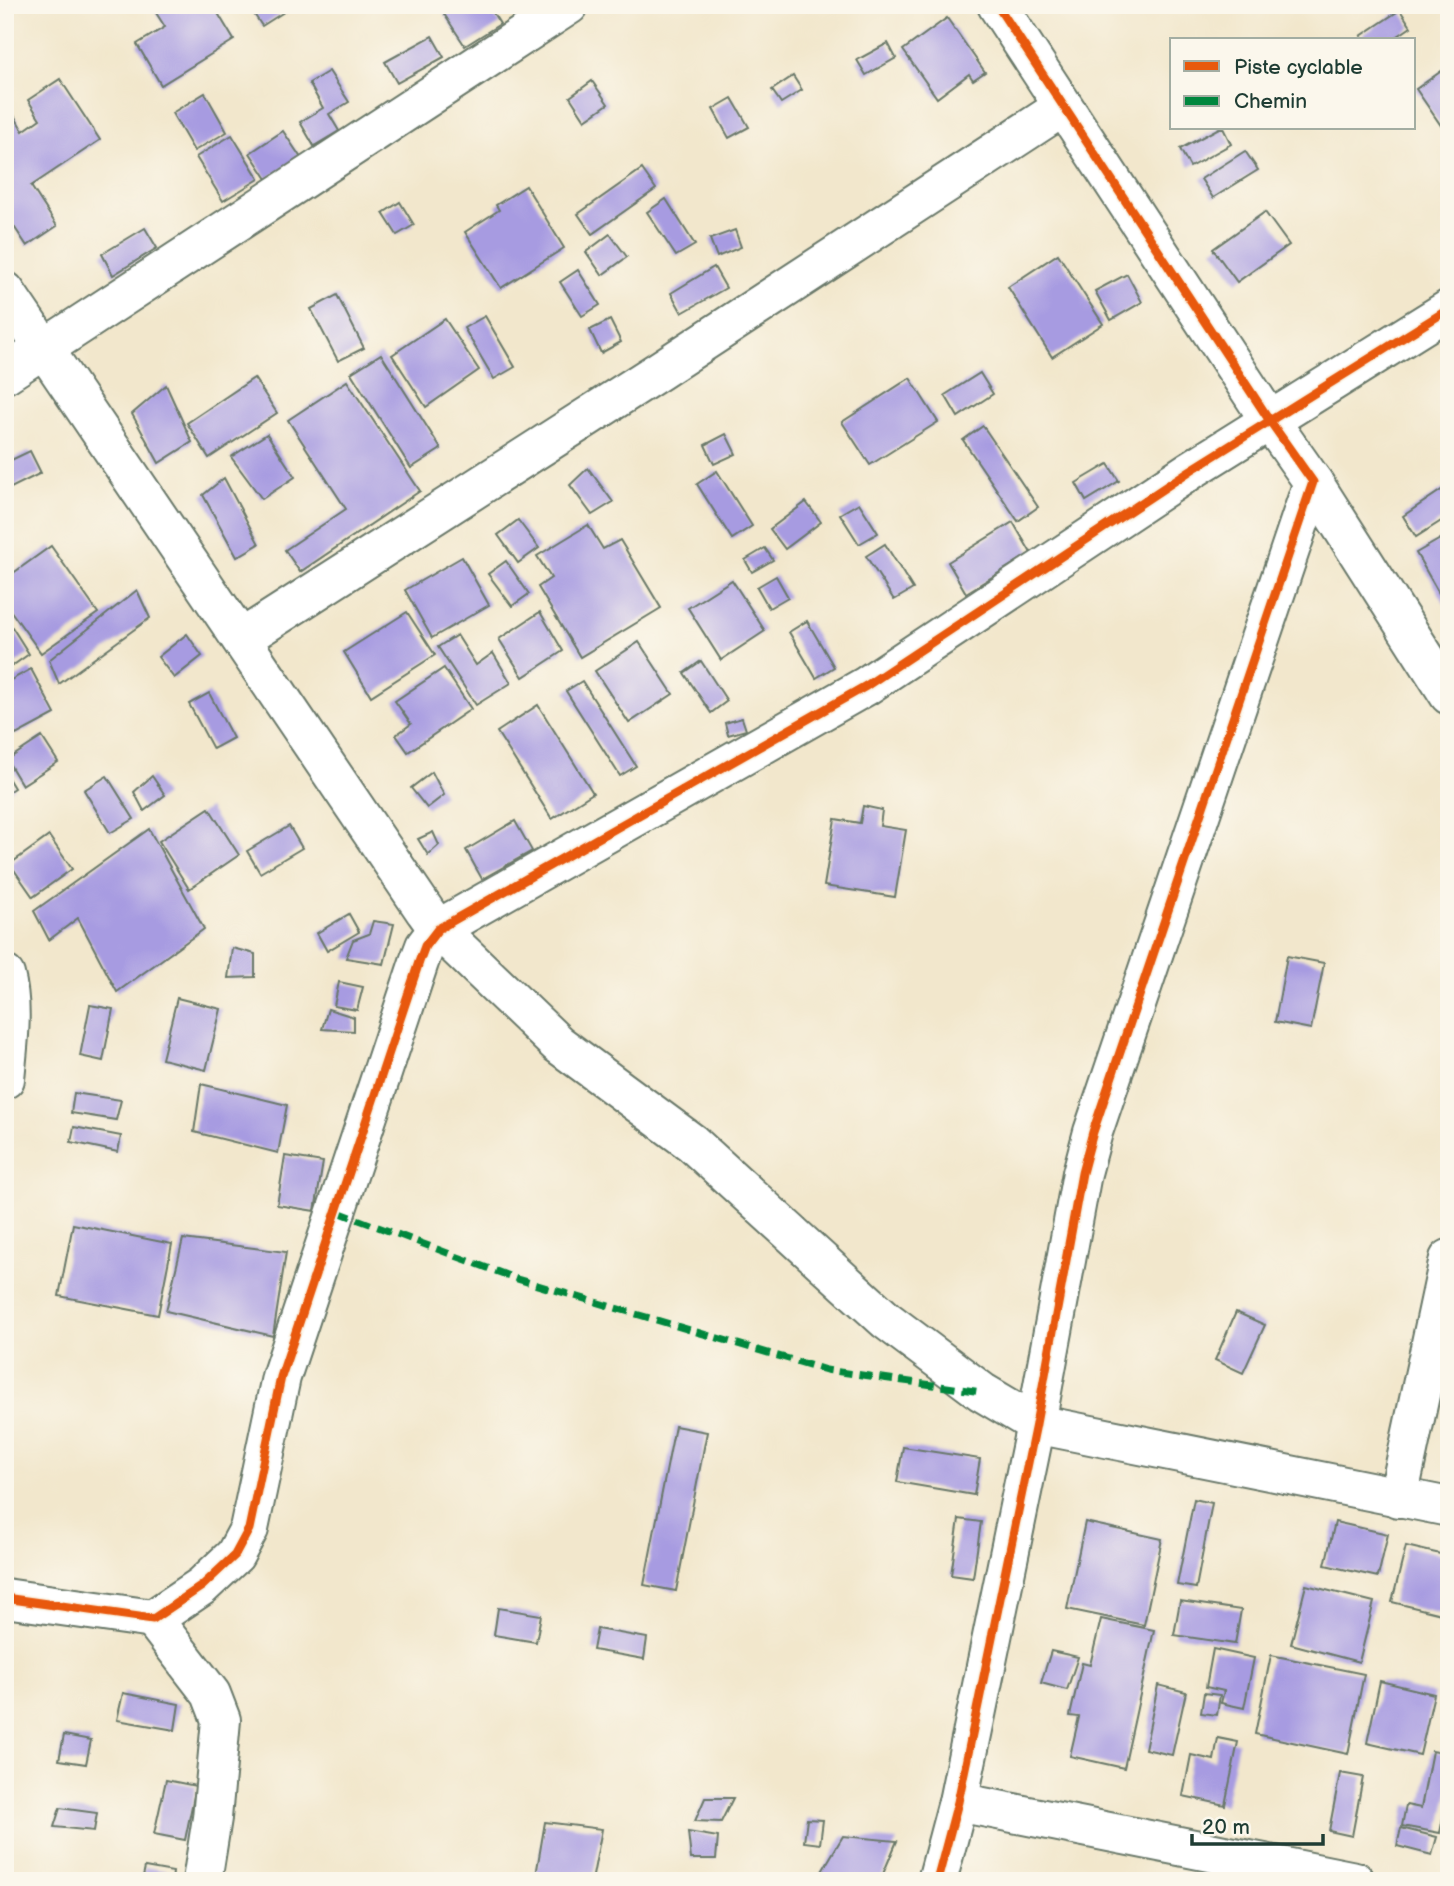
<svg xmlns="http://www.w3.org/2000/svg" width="1454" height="1886" viewBox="0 0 1454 1886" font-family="'Balsamiq Sans',sans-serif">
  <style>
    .building { fill: #a79be1 }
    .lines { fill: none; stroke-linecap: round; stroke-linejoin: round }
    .minor-casing { stroke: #697869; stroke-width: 42 }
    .minor { stroke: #fff; stroke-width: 38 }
    .quiet { stroke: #00873e; stroke-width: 7; stroke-dasharray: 14 7; stroke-linecap: butt }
    .cycleway-casing { stroke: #fbf7ec; stroke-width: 13 }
    .cycleway { stroke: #e8590c; stroke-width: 9 }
  </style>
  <rect width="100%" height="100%" fill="#fbf7ec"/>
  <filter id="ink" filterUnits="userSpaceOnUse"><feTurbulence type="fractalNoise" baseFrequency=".0143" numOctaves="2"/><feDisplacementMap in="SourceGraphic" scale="14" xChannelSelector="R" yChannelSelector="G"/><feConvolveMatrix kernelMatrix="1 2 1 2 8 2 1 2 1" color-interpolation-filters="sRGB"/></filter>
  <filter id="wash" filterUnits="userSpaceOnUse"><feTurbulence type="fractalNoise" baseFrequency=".00686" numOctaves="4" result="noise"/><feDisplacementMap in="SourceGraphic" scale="28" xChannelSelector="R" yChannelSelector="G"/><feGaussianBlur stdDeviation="1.57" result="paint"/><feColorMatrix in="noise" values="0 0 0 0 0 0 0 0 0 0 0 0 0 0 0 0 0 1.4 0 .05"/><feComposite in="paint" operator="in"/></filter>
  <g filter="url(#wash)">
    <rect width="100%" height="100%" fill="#f2e7cc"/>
    <g id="blocks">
      <g class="building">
        <polygon points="151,5 213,5 234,40 161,85 137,44 165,27"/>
        <polygon points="248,5 284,5 287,10 262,26"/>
        <polygon points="457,5 488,5 500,24 465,46 444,14"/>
        <polygon points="1400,10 1411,27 1392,40 1364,40 1361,36"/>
        <polygon points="947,18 985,72 973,80 969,74 937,98 903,50"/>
        <polygon points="432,36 444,57 397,83 385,62"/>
        <polygon points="888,43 896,58 866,75 857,60"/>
        <polygon points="1443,70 1449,78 1449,122 1442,127 1416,89"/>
        <polygon points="329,71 349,102 329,114 339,131 314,146 300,122 323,108 309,83"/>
        <polygon points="793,76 802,90 781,103 772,90"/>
        <polygon points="60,79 100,140 31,186 57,226 27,246 5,213 5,124 15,117 23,131 40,119 28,100"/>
        <polygon points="592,81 608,104 585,120 570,97"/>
        <polygon points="205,93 227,132 194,151 172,113"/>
        <polygon points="732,98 749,127 729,138 713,109"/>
        <polygon points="1219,128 1223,128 1231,144 1190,167 1180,149"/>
        <polygon points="283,131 301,158 267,179 250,153"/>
        <polygon points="232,135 259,179 223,201 196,157"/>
        <polygon points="1245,151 1258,170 1213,198 1201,179"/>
        <polygon points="642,169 656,189 592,234 578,214"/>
        <polygon points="526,186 564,248 501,288 465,232 499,210 496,205"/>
        <polygon points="666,199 695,245 676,256 647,212"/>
        <polygon points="400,202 414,225 397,235 383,213"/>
        <polygon points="1265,212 1289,245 1237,282 1213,249"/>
        <polygon points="145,228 157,248 113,275 102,254"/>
        <polygon points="735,230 741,247 717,257 710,239"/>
        <polygon points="610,234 627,257 602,275 586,252"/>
        <polygon points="1058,254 1103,324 1052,357 1008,287"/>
        <polygon points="714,267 726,288 682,313 671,293"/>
        <polygon points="578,270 600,305 582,316 560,282"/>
        <polygon points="1127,274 1142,302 1111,320 1095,291"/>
        <polygon points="337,295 364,348 338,361 311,309"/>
        <polygon points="485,316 515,367 494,379 464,328"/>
        <polygon points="445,319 479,370 426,407 392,355"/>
        <polygon points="610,320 621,342 601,353 590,330"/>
        <polygon points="381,354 441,449 411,468 351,373"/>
        <polygon points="980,373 993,394 958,417 945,395"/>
        <polygon points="254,378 277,413 209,458 187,423"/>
        <polygon points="910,378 938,422 870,465 842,422"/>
        <polygon points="347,381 420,491 300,572 285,550 346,509 288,420"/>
        <polygon points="166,385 192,442 159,463 132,414"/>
        <polygon points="983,426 1038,507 1018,521 963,440"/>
        <polygon points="267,434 295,477 262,499 231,457"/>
        <polygon points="726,434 736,454 714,464 705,445"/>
        <polygon points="30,451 41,473 5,491 5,463"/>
        <polygon points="1108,464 1119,481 1086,501 1076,483"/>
        <polygon points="588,468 613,502 592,515 570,485"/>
        <polygon points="717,471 752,526 732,539 697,484"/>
        <polygon points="224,478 259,544 237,557 203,495"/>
        <polygon points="1449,485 1449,516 1416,537 1403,516"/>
        <polygon points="806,502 821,522 785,549 770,529"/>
        <polygon points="859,503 878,533 859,544 840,514"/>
        <polygon points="518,520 539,548 518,563 498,535"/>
        <polygon points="1013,522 1031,553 966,593 948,562"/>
        <polygon points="588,525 603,549 620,540 661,608 580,657 538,587 551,578 537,556"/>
        <polygon points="1449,534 1449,611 1416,553"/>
        <polygon points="885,544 913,589 894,600 866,556"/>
        <polygon points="51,546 98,613 41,653 5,603 5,579"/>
        <polygon points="765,548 773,560 752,572 745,560"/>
        <polygon points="462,557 489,605 432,638 405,590"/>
        <polygon points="506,561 529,594 512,606 488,574"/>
        <polygon points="776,576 788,597 769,608 757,587"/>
        <polygon points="732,580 765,631 721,660 688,608"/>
        <polygon points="137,590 150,618 59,684 49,660"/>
        <polygon points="407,612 435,655 371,696 344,652"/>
        <polygon points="540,612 563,651 523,677 499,639"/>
        <polygon points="5,616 29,654 5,671"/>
        <polygon points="807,621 834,667 816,678 789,632"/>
        <polygon points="187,634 202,656 174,678 158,657"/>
        <polygon points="457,635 476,665 493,653 511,683 476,705 438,647"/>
        <polygon points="639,642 673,694 629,723 595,671"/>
        <polygon points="701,661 727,701 711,713 684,673"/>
        <polygon points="444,668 471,709 408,752 396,735 411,724 395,701"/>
        <polygon points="31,669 55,714 16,735 5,715 5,683"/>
        <polygon points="582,681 636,766 620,776 566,691"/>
        <polygon points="209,693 233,738 213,749 189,704"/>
        <polygon points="538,705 593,793 552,819 497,732"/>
        <polygon points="742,718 746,730 728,735 725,723"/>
        <polygon points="42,737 58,762 22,785 7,760"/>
        <polygon points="432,772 444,795 427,808 411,788"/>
        <polygon points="5,773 14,788 5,794"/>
        <polygon points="107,776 134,819 110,833 84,790"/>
        <polygon points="152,776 165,795 144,811 134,792"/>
        <polygon points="863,806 882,810 880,826 906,830 895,897 824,886 835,819 860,823"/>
        <polygon points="209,808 239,855 189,889 159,841"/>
        <polygon points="515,821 532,851 482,879 466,850"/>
        <polygon points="289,826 302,848 260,873 247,851"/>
        <polygon points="149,829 204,929 117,992 78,918 49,940 34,911"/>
        <polygon points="433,832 439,845 428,855 418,839"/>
        <polygon points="49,836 72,869 33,897 10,864"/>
        <polygon points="349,914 359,932 327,951 317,933"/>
        <polygon points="373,921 394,924 384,964 346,958 353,940 369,934"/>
        <polygon points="232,948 255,954 255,977 228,978"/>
        <polygon points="1287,956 1324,963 1311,1029 1275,1022"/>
        <polygon points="339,982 363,987 357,1010 334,1006"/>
        <polygon points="177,998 221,1009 206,1070 162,1059"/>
        <polygon points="90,1005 113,1009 103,1061 80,1056"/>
        <polygon points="328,1009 354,1017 354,1031 322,1029"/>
        <polygon points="201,1084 287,1105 278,1153 194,1132"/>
        <polygon points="74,1093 121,1100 116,1120 71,1113"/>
        <polygon points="74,1127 121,1136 118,1152 71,1142"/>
        <polygon points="285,1156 323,1162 315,1211 277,1205"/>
        <polygon points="73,1224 172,1244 158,1315 59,1296"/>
        <polygon points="183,1239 286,1252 273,1336 166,1311"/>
        <polygon points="1236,1312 1265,1325 1243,1373 1215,1360"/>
        <polygon points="675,1426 707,1432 676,1591 644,1585"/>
        <polygon points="903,1447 980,1459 974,1495 897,1482"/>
        <polygon points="1194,1499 1212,1503 1196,1588 1177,1585"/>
        <polygon points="959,1519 981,1522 973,1578 951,1575"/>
        <polygon points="1085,1522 1162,1539 1144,1625 1067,1609"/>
        <polygon points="1335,1522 1388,1534 1378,1577 1325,1565"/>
        <polygon points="1406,1546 1449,1556 1449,1616 1392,1602"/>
        <polygon points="1306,1585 1374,1602 1359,1662 1291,1644"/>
        <polygon points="1180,1601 1241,1610 1235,1644 1174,1635"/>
        <polygon points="498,1608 541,1615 536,1642 494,1635"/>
        <polygon points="1101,1619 1154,1630 1124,1768 1070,1756 1079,1717 1070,1716 1082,1663 1090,1665"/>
        <polygon points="597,1629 647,1638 644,1659 593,1650"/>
        <polygon points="1213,1649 1254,1658 1244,1708 1221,1703 1224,1691 1206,1687"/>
        <polygon points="1051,1651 1078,1657 1067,1690 1041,1683"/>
        <polygon points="1271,1655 1364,1674 1348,1754 1255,1734"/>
        <polygon points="1380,1681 1434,1694 1420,1755 1367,1743"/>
        <polygon points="1158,1685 1186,1692 1172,1755 1145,1749"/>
        <polygon points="123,1693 179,1704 175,1730 117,1720"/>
        <polygon points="1204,1693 1220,1695 1217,1715 1201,1713"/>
        <polygon points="64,1735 91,1740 86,1764 59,1760"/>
        <polygon points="1218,1738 1238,1742 1225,1805 1183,1796 1191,1755 1214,1760"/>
        <polygon points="1432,1751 1449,1754 1449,1788 1440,1833 1402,1826 1406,1805 1421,1808"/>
        <polygon points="1340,1773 1363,1777 1352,1836 1329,1831"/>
        <polygon points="166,1780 196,1786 185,1840 154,1834"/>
        <polygon points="705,1798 733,1798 721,1822 695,1821"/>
        <polygon points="60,1808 97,1813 94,1831 54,1827"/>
        <polygon points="807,1819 823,1820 820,1844 804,1842"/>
        <polygon points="545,1822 602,1829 592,1881 535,1881"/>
        <polygon points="1401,1828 1437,1837 1432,1855 1397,1846"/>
        <polygon points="688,1832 718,1837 716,1859 691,1859"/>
        <polygon points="843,1836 897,1841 880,1881 837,1881 821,1873"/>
        <polygon points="145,1867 173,1872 172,1881 142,1881"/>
      </g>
    </g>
  </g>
  <g filter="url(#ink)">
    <use href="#blocks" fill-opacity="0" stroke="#697869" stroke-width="2"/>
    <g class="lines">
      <defs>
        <g id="minor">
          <polyline points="5,291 425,911 438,929 558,1044 692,1143 886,1320 982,1392 1036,1424 1449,1507"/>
          <polyline points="5,374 569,5"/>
          <polyline points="1313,482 1449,695"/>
          <polyline points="241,639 659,371 1063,107"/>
          <path d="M 5,975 C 14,1008 8,1045 5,1079"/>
          <polyline points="1398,1498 1449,1259"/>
          <polyline points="5,1598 153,1619 202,1586 235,1555 249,1529 281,1377 419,962 425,946 438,929 866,686 1191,470 1449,309"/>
          <polyline points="153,1619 211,1694 221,1720 212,1818 202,1881"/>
          <polyline points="958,1802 1355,1881"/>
          <polyline points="937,1881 958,1802 1036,1424 1082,1173 1093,1132 1313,482 1270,421 997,5"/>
        </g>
      </defs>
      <use href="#minor" class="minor-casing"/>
      <use href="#minor" class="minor"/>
      <polyline class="quiet" points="338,1212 517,1279 826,1370 982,1392"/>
      <defs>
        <g id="cycleway">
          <polyline points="5,1598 153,1619 202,1586 235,1555 249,1529 281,1377 419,962 425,946 438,929 866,686 1191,470 1449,309"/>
          <polyline points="937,1881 958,1802 1036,1424 1082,1173 1093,1132 1313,482 1270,421 997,5"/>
        </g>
      </defs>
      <use href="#cycleway" class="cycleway-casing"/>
      <use href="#cycleway" class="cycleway"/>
    </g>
  </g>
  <rect width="1454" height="1886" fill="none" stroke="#fbf7ec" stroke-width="28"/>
  <rect x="1170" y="38" width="245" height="91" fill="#fbf7ec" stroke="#a3ada2" stroke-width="2"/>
  <rect x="1184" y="61" width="35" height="10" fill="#e8590c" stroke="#a3ada2" stroke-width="2"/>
  <text x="1234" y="74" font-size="21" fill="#1f3d34">Piste cyclable</text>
  <rect x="1184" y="96" width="35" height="10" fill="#00873e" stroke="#a3ada2" stroke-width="2"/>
  <text x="1234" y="108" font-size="21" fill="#1f3d34">Chemin</text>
  <path d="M1192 1834v10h131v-10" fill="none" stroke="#1f3d34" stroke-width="3.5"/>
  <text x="1202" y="1834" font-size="21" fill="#1f3d34" stroke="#fbf7ec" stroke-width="5" paint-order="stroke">20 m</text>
</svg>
